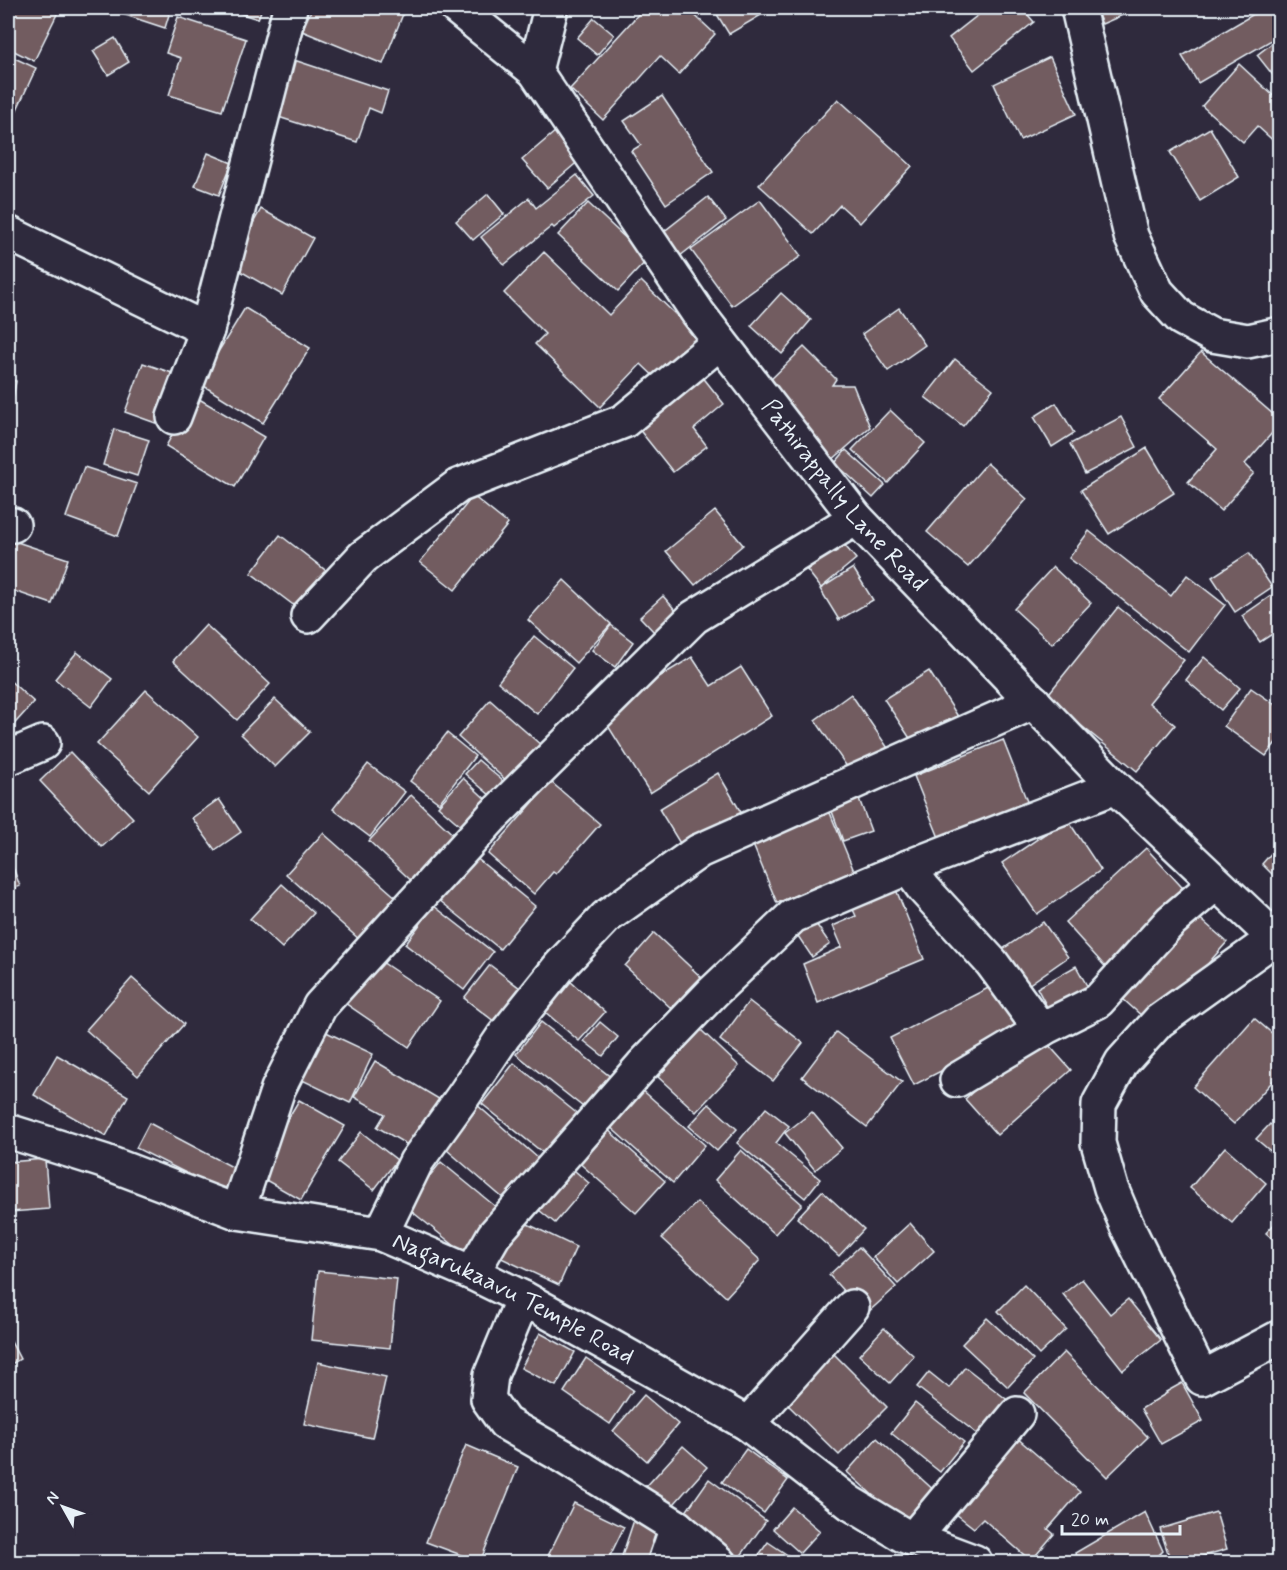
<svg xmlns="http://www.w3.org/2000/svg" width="1287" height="1570" viewBox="0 0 1287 1570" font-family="Mynerve,sans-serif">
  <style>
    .building { fill: #725c60; stroke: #e8f1f8; stroke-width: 1.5 }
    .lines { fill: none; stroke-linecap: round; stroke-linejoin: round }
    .minor-casing { stroke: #e8f1f8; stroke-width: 38 }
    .minor { stroke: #2f2a3d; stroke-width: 33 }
    .labels { text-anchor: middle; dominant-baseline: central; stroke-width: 5; stroke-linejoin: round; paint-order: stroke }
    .street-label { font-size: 24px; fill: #e8f1f8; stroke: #2f2a3d }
  </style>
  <rect width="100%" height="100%" fill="#2f2a3d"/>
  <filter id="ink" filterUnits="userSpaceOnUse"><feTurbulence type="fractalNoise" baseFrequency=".0167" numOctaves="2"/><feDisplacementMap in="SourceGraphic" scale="12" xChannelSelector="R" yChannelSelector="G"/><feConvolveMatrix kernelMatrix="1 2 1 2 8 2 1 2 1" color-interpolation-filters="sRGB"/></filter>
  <g filter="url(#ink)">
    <g class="building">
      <polygon points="8,8 60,8 34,61 8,48"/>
      <polygon points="104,8 171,8 165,28"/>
      <polygon points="223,8 262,8 258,19"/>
      <polygon points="312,8 387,8 403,14 383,64 302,31"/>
      <polygon points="515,8 529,8 524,14"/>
      <polygon points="644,8 687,8 715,34 679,74 660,56 603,120 570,89"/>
      <polygon points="713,8 773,8 729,34"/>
      <polygon points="987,8 1022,8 1034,22 974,70 949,38"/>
      <polygon points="1095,8 1131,8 1132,11 1102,24"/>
      <polygon points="1264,8 1280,8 1280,35 1198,83 1182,56"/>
      <polygon points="178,17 246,39 222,111 169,95 181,58 166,53"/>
      <polygon points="594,18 614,35 597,55 577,38"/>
      <polygon points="1280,37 1280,84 1257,55"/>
      <polygon points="115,38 129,62 108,75 93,51"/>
      <polygon points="8,55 36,68 15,114 8,110"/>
      <polygon points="1050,57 1076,114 1020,140 994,84"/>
      <polygon points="291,59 388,91 381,113 369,108 357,142 272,115"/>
      <polygon points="1239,64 1280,102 1280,143 1278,145 1257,126 1243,142 1202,106"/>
      <polygon points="662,96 713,172 666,204 631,151 641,145 624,121"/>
      <polygon points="838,99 912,166 860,223 840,205 813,234 759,185"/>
      <polygon points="563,125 588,153 547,188 522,160"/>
      <polygon points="1210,128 1239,177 1200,201 1170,152"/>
      <polygon points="208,153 232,163 219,195 195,186"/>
      <polygon points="577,175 594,196 554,228 552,226 504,265 481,237 529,198 536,208"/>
      <polygon points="488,194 504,214 473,240 456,221"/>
      <polygon points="708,197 726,220 680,256 662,233"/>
      <polygon points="760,200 801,256 732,306 691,250"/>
      <polygon points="588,203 648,259 618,291 558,235"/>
      <polygon points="261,209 313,238 282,295 230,265"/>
      <polygon points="544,252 609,315 641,281 703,341 661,383 641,364 600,407 535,344 545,334 504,293"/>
      <polygon points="781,293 811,320 782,354 751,326"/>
      <polygon points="245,308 310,348 263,423 199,383"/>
      <polygon points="899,308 925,345 888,371 862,334"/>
      <polygon points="804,347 836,379 832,385 853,385 870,427 831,461 765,385"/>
      <polygon points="1201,352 1280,420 1280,424 1245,464 1254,473 1221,511 1188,482 1217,449 1159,399"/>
      <polygon points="955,359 993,389 963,426 925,397"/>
      <polygon points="143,363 181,376 164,426 125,412"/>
      <polygon points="698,371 724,404 694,429 707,446 673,472 634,423"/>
      <polygon points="8,379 16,381 8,426"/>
      <polygon points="194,396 264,437 235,487 166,446"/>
      <polygon points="1056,403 1074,433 1052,447 1034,417"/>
      <polygon points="890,410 925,443 888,483 852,450"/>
      <polygon points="1121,417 1137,447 1085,474 1070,444"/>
      <polygon points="114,429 149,440 137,476 103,465"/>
      <polygon points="1147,448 1174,493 1109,534 1081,490"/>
      <polygon points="846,450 885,485 873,498 835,463"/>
      <polygon points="987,463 1027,499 968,567 927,532"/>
      <polygon points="84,467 137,484 118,536 66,517"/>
      <polygon points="473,496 508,524 455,590 420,562"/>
      <polygon points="715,511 743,545 695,585 666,551"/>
      <polygon points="1089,531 1171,596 1187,575 1225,605 1189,652 1069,558"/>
      <polygon points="280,535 329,573 300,610 251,573"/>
      <polygon points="8,539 68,559 52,604 8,589"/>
      <polygon points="842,542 856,559 821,588 807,570"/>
      <polygon points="1249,553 1272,587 1235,612 1212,577"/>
      <polygon points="1053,567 1091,603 1052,644 1014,609"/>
      <polygon points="853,568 873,600 839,620 820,589"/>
      <polygon points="564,580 611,624 576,663 528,620"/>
      <polygon points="1278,591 1280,594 1280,629 1260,642 1242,616"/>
      <polygon points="663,596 678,613 655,633 640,617"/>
      <polygon points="1118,607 1184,660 1149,703 1175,725 1137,771 1046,697"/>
      <polygon points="206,625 270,684 237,720 173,661"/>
      <polygon points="611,625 633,642 615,667 592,650"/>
      <polygon points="534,636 573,668 537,714 498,682"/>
      <polygon points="77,652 112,679 91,707 55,679"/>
      <polygon points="692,657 711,686 741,667 772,716 650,793 600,713"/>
      <polygon points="1204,657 1240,688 1221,710 1186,680"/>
      <polygon points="929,671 959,718 915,746 884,699"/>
      <polygon points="8,679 34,702 8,731"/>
      <polygon points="1251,688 1280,708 1280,737 1266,756 1224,726"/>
      <polygon points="146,690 198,737 149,791 97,744"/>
      <polygon points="851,694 892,754 856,780 815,720"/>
      <polygon points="275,699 310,732 275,767 241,734"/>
      <polygon points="490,700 542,746 509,783 458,737"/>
      <polygon points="447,733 475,756 439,803 410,781"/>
      <polygon points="1003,740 1030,809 942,845 914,776"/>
      <polygon points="70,752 133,818 102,847 40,781"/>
      <polygon points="478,760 510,787 497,801 465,774"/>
      <polygon points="368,764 405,792 370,837 333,809"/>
      <polygon points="718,773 742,814 684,850 659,809"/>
      <polygon points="463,778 493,806 469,833 438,806"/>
      <polygon points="551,782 600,824 556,874 553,872 534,894 488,854"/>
      <polygon points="411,795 460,841 418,887 369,841"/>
      <polygon points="858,796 871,831 843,841 830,806"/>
      <polygon points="219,799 241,832 215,850 192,818"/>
      <polygon points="828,808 854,871 777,903 751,840"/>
      <polygon points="1067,819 1101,870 1037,914 1002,863"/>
      <polygon points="323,833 407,907 370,949 286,874"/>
      <polygon points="1280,843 1280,882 1262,864"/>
      <polygon points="1146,848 1191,897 1110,972 1065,922"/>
      <polygon points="469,852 535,906 500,949 434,896"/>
      <polygon points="12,865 20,886 8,891 8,867"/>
      <polygon points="893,882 924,959 818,1003 803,964 842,947 833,926 856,916 849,901"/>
      <polygon points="282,884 314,913 282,948 250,919"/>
      <polygon points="8,901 15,921 8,924"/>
      <polygon points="434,906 493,952 464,990 405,944"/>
      <polygon points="1189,909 1227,942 1153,1026 1115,992"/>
      <polygon points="812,918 830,944 812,957 794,930"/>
      <polygon points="1043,922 1068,957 1028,985 1003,949"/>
      <polygon points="654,933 701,977 671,1008 625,966"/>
      <polygon points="376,958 440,1001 409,1047 345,1003"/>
      <polygon points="490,965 529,995 504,1029 464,998"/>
      <polygon points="1076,966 1091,993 1052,1016 1037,988"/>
      <polygon points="132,978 184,1024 138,1076 86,1030"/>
      <polygon points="570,981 605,1012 579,1041 544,1011"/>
      <polygon points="1000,982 1024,1028 914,1085 890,1038"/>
      <polygon points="8,985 15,1002 8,1006"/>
      <polygon points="749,1001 803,1043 773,1081 720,1040"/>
      <polygon points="1254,1018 1280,1040 1280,1073 1234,1124 1193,1087"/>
      <polygon points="541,1022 617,1082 592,1114 516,1054"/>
      <polygon points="600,1022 618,1037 603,1056 584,1041"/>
      <polygon points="701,1030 739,1066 696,1112 658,1077"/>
      <polygon points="324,1031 373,1054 350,1103 300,1079"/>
      <polygon points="836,1032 902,1082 867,1127 802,1077"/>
      <polygon points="1038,1033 1071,1070 997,1135 965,1099"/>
      <polygon points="57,1055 128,1096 106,1136 34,1095"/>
      <polygon points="375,1061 439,1099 411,1147 377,1127 385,1114 354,1097"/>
      <polygon points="514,1063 584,1119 552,1160 482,1104"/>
      <polygon points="640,1088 705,1145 673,1183 608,1125"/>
      <polygon points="299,1100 345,1126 301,1200 255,1174"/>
      <polygon points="476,1104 546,1165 511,1205 440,1144"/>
      <polygon points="709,1104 737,1129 717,1151 689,1126"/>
      <polygon points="766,1108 789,1126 776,1143 820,1179 805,1198 737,1143"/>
      <polygon points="812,1112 842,1148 815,1170 785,1133"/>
      <polygon points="149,1123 240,1171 228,1194 136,1148"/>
      <polygon points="1270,1124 1280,1132 1280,1159 1256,1139"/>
      <polygon points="605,1127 665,1181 636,1213 576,1160"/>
      <polygon points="361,1132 397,1160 374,1190 338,1162"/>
      <polygon points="1225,1147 1266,1183 1232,1223 1190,1188"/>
      <polygon points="741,1150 802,1204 775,1234 715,1180"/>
      <polygon points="45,1159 49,1209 10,1212 8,1162"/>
      <polygon points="441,1162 501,1211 466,1255 405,1206"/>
      <polygon points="568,1165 589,1183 555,1223 534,1206"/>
      <polygon points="822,1191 864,1229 839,1256 797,1218"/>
      <polygon points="697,1202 760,1260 726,1297 662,1238"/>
      <polygon points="515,1218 576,1247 559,1285 497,1256"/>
      <polygon points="1280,1218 1280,1245 1266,1233"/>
      <polygon points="910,1223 934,1251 898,1284 873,1257"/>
      <polygon points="859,1247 896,1287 865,1315 829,1275"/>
      <polygon points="318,1271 397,1279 390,1348 311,1340"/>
      <polygon points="1082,1279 1110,1314 1128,1299 1161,1340 1123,1370 1063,1294"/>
      <polygon points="1024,1285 1066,1329 1039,1355 998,1311"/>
      <polygon points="987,1318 1033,1360 1008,1387 962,1344"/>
      <polygon points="884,1328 914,1356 890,1383 859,1355"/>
      <polygon points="540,1333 575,1352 556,1386 521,1368"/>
      <polygon points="8,1336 20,1359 8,1366"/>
      <polygon points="1064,1352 1148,1437 1107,1477 1024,1393"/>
      <polygon points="833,1353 887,1407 839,1455 785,1402"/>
      <polygon points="586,1358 633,1390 610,1424 564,1392"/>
      <polygon points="318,1362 386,1377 372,1438 304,1424"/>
      <polygon points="965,1367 1014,1405 985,1440 917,1387 929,1372 949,1388"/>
      <polygon points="1182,1383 1203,1421 1161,1444 1141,1409 1167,1393 1166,1392"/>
      <polygon points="644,1395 678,1424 647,1461 613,1431"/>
      <polygon points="915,1403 964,1442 940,1472 891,1433"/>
      <polygon points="1016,1437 1080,1492 1048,1529 1054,1534 1031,1561 983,1519 974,1528 956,1514 996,1468 992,1464"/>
      <polygon points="877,1438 938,1494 908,1527 847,1472"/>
      <polygon points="466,1445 518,1467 480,1562 426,1542"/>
      <polygon points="683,1446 707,1467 667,1512 643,1490"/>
      <polygon points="746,1449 788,1480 764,1513 722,1482"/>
      <polygon points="709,1479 766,1521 740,1557 683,1516"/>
      <polygon points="574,1503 624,1527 607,1562 545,1562"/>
      <polygon points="792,1507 820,1531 800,1553 773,1529"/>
      <polygon points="1145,1512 1163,1551 1156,1558 1158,1562 1082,1562 1075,1553"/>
      <polygon points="1216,1512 1227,1549 1183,1562 1171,1562 1160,1529"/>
      <polygon points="635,1517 664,1528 651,1562 620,1562"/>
      <polygon points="768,1542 798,1562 754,1562"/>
    </g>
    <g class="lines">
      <defs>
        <g id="minor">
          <path id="s1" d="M 457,8 L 535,71 L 698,313 L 856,518 L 1115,787 L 1280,943"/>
          <polyline points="1078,8 1131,236 1157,292 1181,318 1212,335 1248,341 1280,334"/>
          <polyline points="535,71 551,8"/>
          <polyline points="8,233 207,330"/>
          <polyline points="174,417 207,330 290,8"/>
          <polyline points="8,524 13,525"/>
          <polyline points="308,616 363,557 458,486 624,421 720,342"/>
          <polyline points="8,758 43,743"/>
          <polyline points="908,867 924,889 992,963 1041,1030"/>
          <polyline points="1275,938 1159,1021 1122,1062 1099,1104 1098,1143 1111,1188 1127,1226 1202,1378 1280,1337"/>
          <polyline points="957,1080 1046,1027 1098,1001 1171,921 1216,883"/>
          <path id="s2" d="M 8,1131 L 103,1161 L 237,1212 L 381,1234 L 472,1273 L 523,1298 L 610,1346 L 748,1424 L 850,1503 L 903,1535 L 975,1562"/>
          <polyline points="237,1212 278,1089 320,1006 493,816 694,617 856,518"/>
          <polyline points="381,1234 416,1162 462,1098 503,1037 560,966 606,917 699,851 1034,702"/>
          <polyline points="472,1273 494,1235 642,1066 712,993 793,916 911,866 1115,787"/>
          <polyline points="523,1298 491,1375 488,1399 505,1423 561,1455 677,1527 718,1562"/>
          <polyline points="748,1424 852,1307"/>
          <polyline points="913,1539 1017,1414"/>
          <polyline points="665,1562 677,1527"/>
        </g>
      </defs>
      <use href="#minor" class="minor-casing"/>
      <use href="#minor" class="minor"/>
    </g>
  </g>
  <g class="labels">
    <g class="street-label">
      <text stroke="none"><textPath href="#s1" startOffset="626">Pathirappally Lane Road</textPath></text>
      <text stroke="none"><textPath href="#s2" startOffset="536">Nagarukaavu Temple Road</textPath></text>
    </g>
  </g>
  <rect width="1287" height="1570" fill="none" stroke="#2f2a3d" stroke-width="30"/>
  <rect x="15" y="15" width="1257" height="1540" fill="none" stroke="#e8f1f8" stroke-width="2" filter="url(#ink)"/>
  <g transform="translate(63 1507) rotate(310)" stroke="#2f2a3d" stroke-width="4.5" paint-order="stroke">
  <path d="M0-4.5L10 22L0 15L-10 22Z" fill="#e8f1f8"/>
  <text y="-9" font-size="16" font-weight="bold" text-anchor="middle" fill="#e8f1f8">N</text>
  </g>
  <path d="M1062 1525v9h118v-9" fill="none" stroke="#e8f1f8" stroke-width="3"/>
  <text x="1071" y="1525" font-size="18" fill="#e8f1f8" stroke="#2f2a3d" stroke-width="4.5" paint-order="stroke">20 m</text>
</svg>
